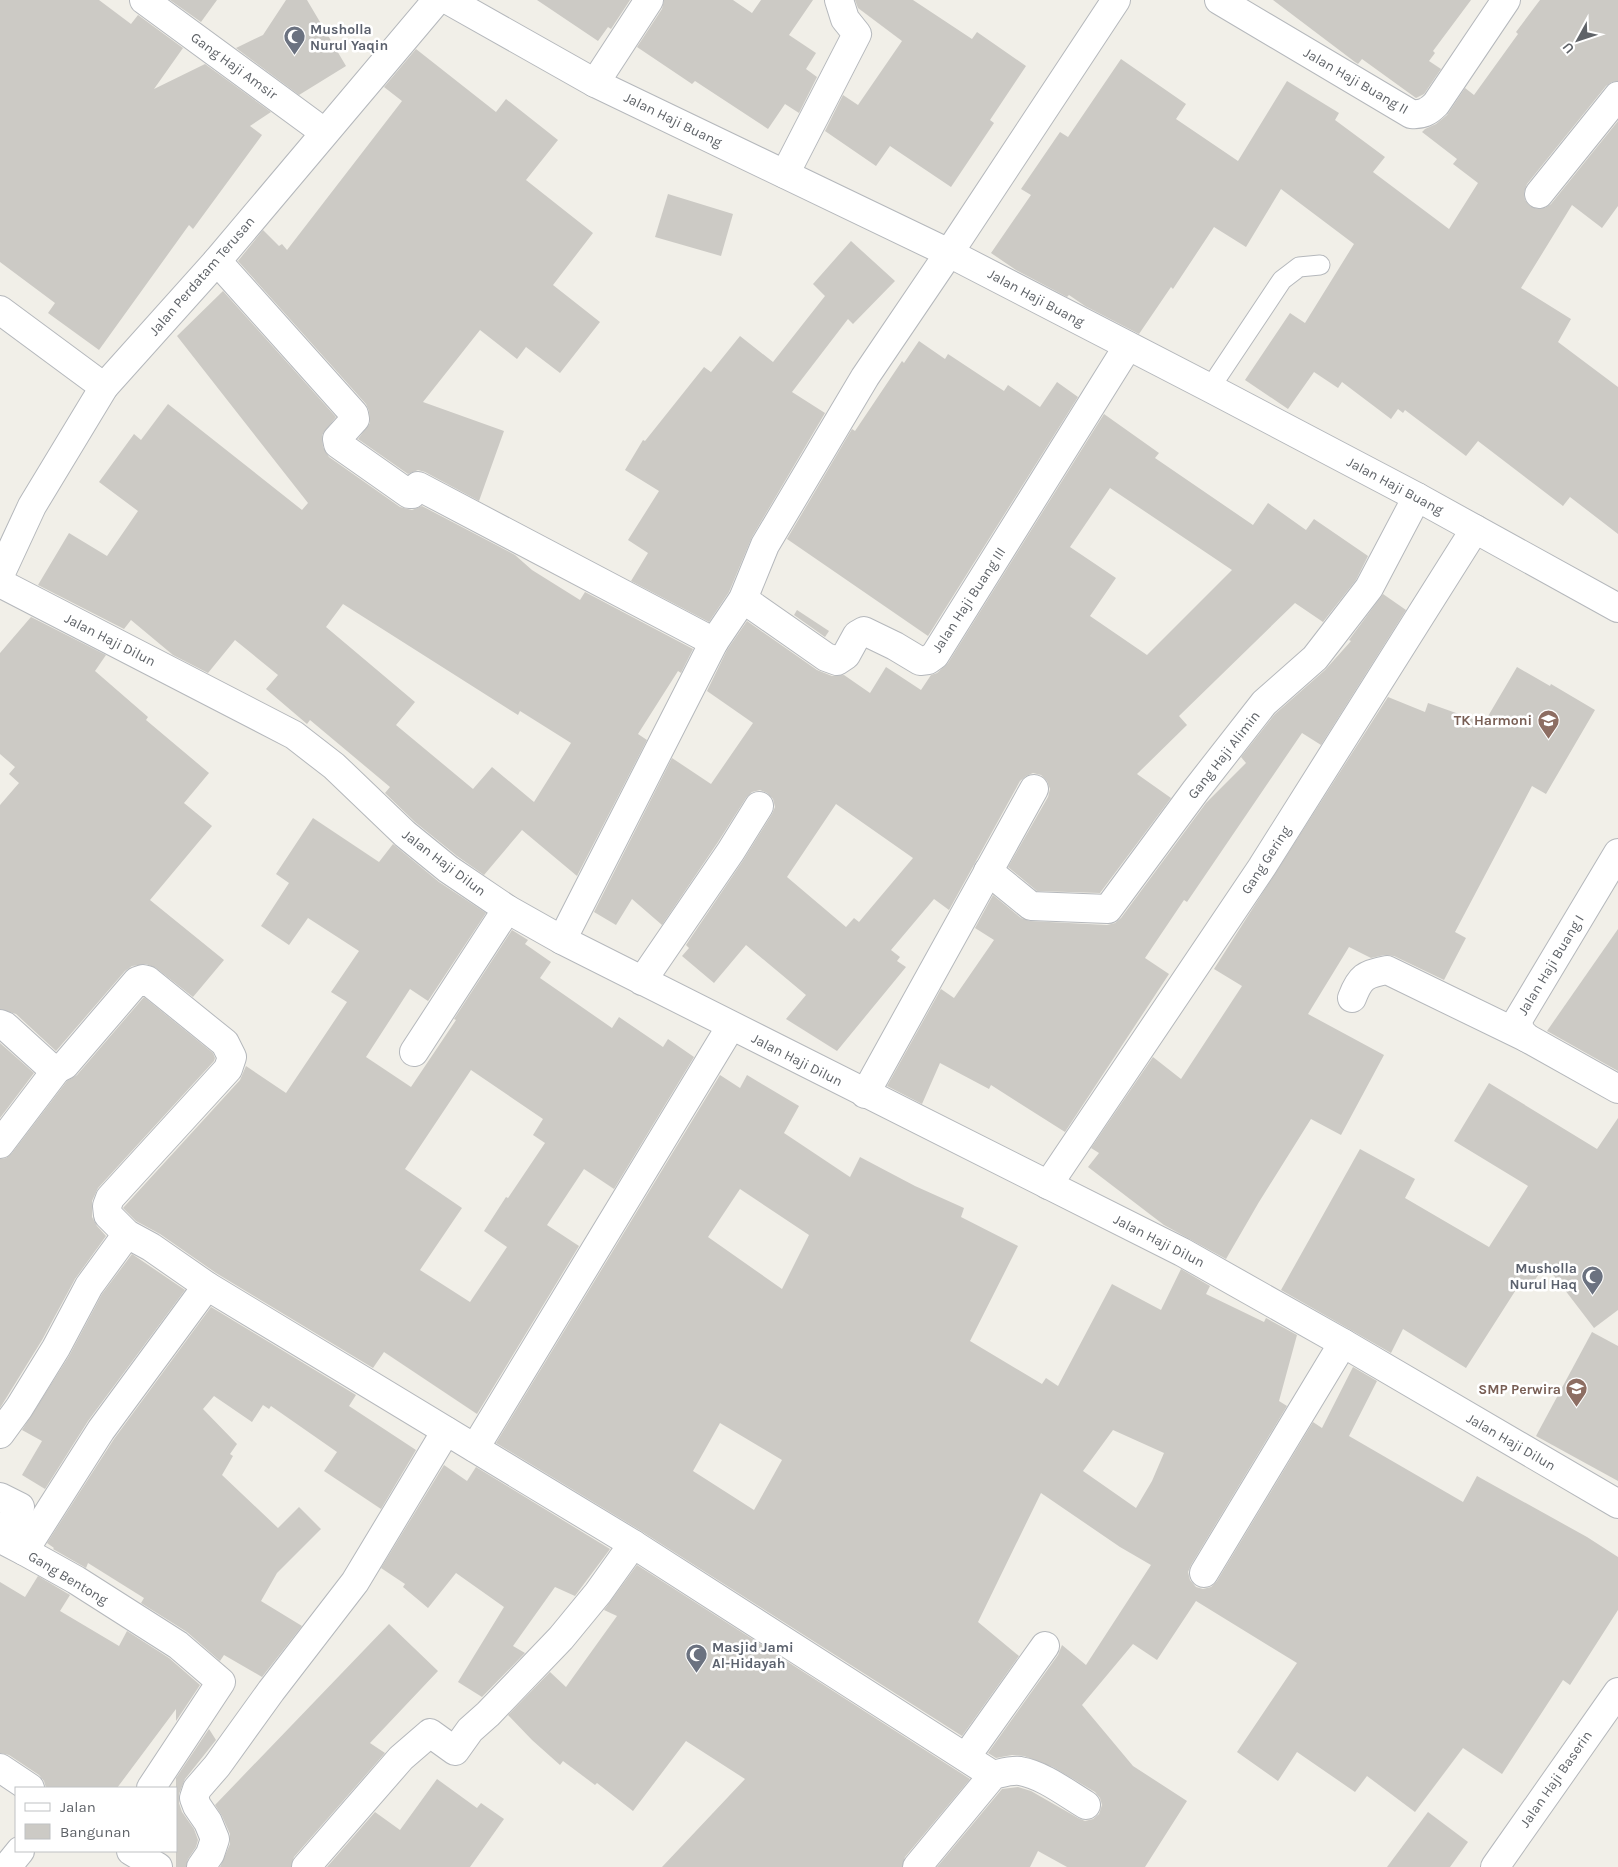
<svg xmlns="http://www.w3.org/2000/svg" width="1618" height="1867" viewBox="0 0 1618 1867" font-family="Karla,sans-serif">
  <style>
    .building { fill: #cccac5; fill-rule: evenodd }
    .lines { fill: none; stroke-linecap: round; stroke-linejoin: round }
    .lane-casing { stroke: #b5b8bc; stroke-width: 21 }
    .street-casing { stroke: #b5b8bc; stroke-width: 30 }
    .lane { stroke: #fff; stroke-width: 19 }
    .street { stroke: #fff; stroke-width: 28 }
    .labels { text-anchor: middle; dominant-baseline: central; stroke-width: 5; stroke-linejoin: round; paint-order: stroke }
    .worship-label { font-size: 14px; font-weight: bold; fill: #5b616d; stroke: #fff; text-anchor: start }
    .street-label { font-size: 14px; fill: #5f6368; stroke: #fff }
    .education-label { font-size: 14px; font-weight: bold; fill: #785e54; stroke: #fff; text-anchor: end }
  </style>
  <rect width="100%" height="100%" fill="#f1efe8"/>
  <g class="building">
    <polygon points="0,0 99,0 131,24 138,15 183,48 154,89 205,64 271,112 250,126 262,135 193,229 189,225 99,350 48,313 55,303 0,262"/>
    <polygon points="170,0 217,0 201,22"/>
    <polygon points="286,0 307,0 346,66 299,95 236,48 263,35"/>
    <polygon points="537,0 630,0 611,29 608,27 598,41"/>
    <polygon points="664,0 733,0 752,13 761,0 813,0 789,35 816,53 806,69 817,77 799,113 785,104 768,129 695,81 692,84 637,47 662,9"/>
    <polygon points="855,0 913,0 972,39 977,32 1026,66 990,120 994,123 951,187 890,146 876,166 825,131 843,95 858,105 902,41 858,8"/>
    <polygon points="1273,0 1471,0 1433,51 1435,53 1429,61 1441,69 1424,94 1416,98 1362,59 1358,64 1355,62"/>
    <polygon points="1540,0 1618,0 1618,81 1612,82 1606,86 1527,184 1524,192 1525,200 1530,206 1537,209 1545,208 1551,204 1618,121 1618,206 1602,228 1572,205 1521,288 1571,319 1558,342 1618,387 1618,534 1570,497 1563,506 1478,441 1466,456 1405,410 1403,413 1398,409 1391,419 1342,382 1338,388 1314,372 1288,409 1245,380 1290,313 1305,323 1354,244 1281,189 1246,247 1214,227 1173,289 1171,287 1139,334 1085,306 1069,295 1067,297 1016,270 991,253 1031,195 1021,189 1060,132 1068,137 1121,59 1186,104 1176,119 1238,161 1287,81 1339,113 1335,120 1385,157 1373,172 1449,229 1478,183 1453,164 1457,159 1422,132 1425,129 1436,124 1447,115 1465,88 1474,95 1518,34 1516,32"/>
    <polygon points="416,49 496,112 506,99 558,140 526,180 593,233 553,285 600,322 560,373 526,347 517,359 480,330 423,402 504,431 479,501 425,472 418,470 408,474 358,439 370,423 369,411 366,404 238,261 263,230 279,246 282,244 287,250 402,101 384,87"/>
    <polygon points="668,194 733,214 721,256 655,237"/>
    <polygon points="851,241 895,281 853,324 848,319 792,392 825,413 752,537 729,592 709,622 631,581 648,553 628,540 659,491 625,470 643,440 645,441 704,367 711,372 740,336 773,362 825,296 813,284"/>
    <path d="M 223,291 L 336,417 L 322,435 L 323,447 L 329,457 L 400,507 L 412,510 L 422,506 L 515,555 L 532,570 L 580,600 L 585,592 L 693,649 L 681,673 L 678,671 L 638,734 L 647,740 L 577,876 L 522,830 L 484,875 L 457,856 L 415,822 L 385,793 L 390,787 L 310,720 L 307,724 L 266,689 L 278,675 L 235,640 L 208,673 L 173,655 L 131,620 L 124,629 L 38,585 L 69,533 L 107,556 L 138,511 L 99,482 L 134,434 L 141,440 L 168,404 L 302,510 L 308,503 L 177,336 ZM 343,604 L 518,715 L 520,711 L 571,743 L 534,802 L 492,767 L 473,789 L 396,725 L 415,702 L 326,627 Z"/>
    <polygon points="919,341 945,359 948,354 1004,391 1008,385 1040,407 1057,382 1078,397 928,636 787,539 852,429 855,431 902,361 904,363"/>
    <path d="M 1104,414 L 1159,453 L 1155,458 L 1253,525 L 1268,503 L 1306,530 L 1314,519 L 1368,556 L 1356,580 L 1323,622 L 1295,603 L 1179,716 L 1187,725 L 1137,774 L 1171,798 L 1100,893 L 1037,891 L 1008,867 L 1048,797 L 1050,789 L 1047,781 L 1041,775 L 1033,773 L 1026,776 L 1020,781 L 949,910 L 934,899 L 891,950 L 900,957 L 897,961 L 906,967 L 837,1051 L 786,1019 L 806,995 L 746,945 L 714,983 L 682,956 L 689,948 L 686,945 L 744,859 L 772,814 L 775,807 L 773,799 L 767,793 L 760,790 L 752,792 L 746,798 L 718,842 L 662,925 L 632,899 L 616,925 L 594,912 L 672,758 L 711,784 L 753,723 L 707,691 L 727,650 L 747,621 L 817,670 L 832,676 L 844,675 L 870,693 L 886,667 L 921,690 L 931,675 L 937,673 L 948,663 ZM 1110,488 L 1232,570 L 1147,655 L 1090,616 L 1116,578 L 1070,547 ZM 836,804 L 913,858 L 859,922 L 854,918 L 846,927 L 787,877 Z"/>
    <polygon points="1383,594 1406,610 1321,745 1302,733 1187,902 1184,900 1145,958 1169,974 1065,1132 991,1085 989,1089 940,1063 922,1104 887,1086 941,989 954,998 994,940 975,928 993,895 1021,918 1030,921 1107,925 1115,923 1121,918 1206,803 1246,763 1241,757 1275,714 1325,670 1351,641 1349,640"/>
    <polygon points="797,610 829,631 825,637 794,615"/>
    <polygon points="31,617 106,655 95,671 148,717 146,720 209,773 184,803 212,826 150,900 224,960 193,997 156,968 146,964 132,966 125,971 56,1051 16,1014 0,1009 0,805 19,783 9,774 15,767 0,754 0,653"/>
    <polygon points="1517,667 1550,686 1551,684 1595,710 1546,794 1532,786 1455,932 1466,938 1444,980 1394,956 1384,955 1371,958 1349,947 1308,1014 1384,1055 1341,1135 1311,1119 1259,1202 1226,1259 1164,1225 1088,1167 1099,1153 1091,1148 1153,1057 1181,1079 1242,986 1214,969 1388,697 1425,712 1428,703 1484,723"/>
    <path d="M 313,818 L 379,862 L 393,844 L 439,882 L 486,913 L 428,1001 L 410,989 L 366,1057 L 411,1087 L 456,1020 L 454,1019 L 512,930 L 528,940 L 525,944 L 551,962 L 540,978 L 612,1028 L 619,1017 L 663,1047 L 668,1039 L 694,1057 L 614,1189 L 584,1169 L 547,1225 L 579,1246 L 477,1414 L 384,1352 L 373,1368 L 216,1273 L 160,1234 L 136,1221 L 123,1208 L 240,1080 L 246,1066 L 286,1093 L 347,1002 L 331,992 L 359,951 L 308,918 L 289,945 L 261,926 L 289,883 L 276,874 ZM 471,1070 L 543,1119 L 533,1135 L 545,1143 L 508,1198 L 506,1197 L 484,1231 L 507,1247 L 470,1302 L 420,1270 L 462,1208 L 405,1169 Z"/>
    <polygon points="1618,929 1618,1071 1547,1031"/>
    <polygon points="144,997 213,1053 215,1058 214,1061 98,1188 92,1201 92,1217 97,1226 106,1236 75,1279 42,1340 0,1408 0,1159 6,1158 12,1153 67,1081 77,1075"/>
    <polygon points="0,1043 34,1073 0,1118"/>
    <path d="M 720,1075 L 740,1088 L 747,1075 L 799,1106 L 784,1133 L 850,1177 L 860,1157 L 915,1186 L 964,1208 L 961,1217 L 1018,1246 L 970,1341 L 1042,1384 L 1046,1378 L 1058,1386 L 1112,1284 L 1161,1310 L 1181,1269 L 1210,1286 L 1206,1294 L 1264,1322 L 1266,1318 L 1297,1335 L 1279,1401 L 1287,1406 L 1191,1565 L 1188,1572 L 1190,1580 L 1196,1587 L 1203,1589 L 1211,1587 L 1217,1581 L 1313,1422 L 1322,1428 L 1353,1367 L 1377,1381 L 1349,1436 L 1463,1502 L 1477,1476 L 1587,1537 L 1618,1557 L 1618,1610 L 1570,1685 L 1563,1680 L 1502,1774 L 1463,1748 L 1415,1812 L 1367,1776 L 1355,1792 L 1297,1752 L 1278,1781 L 1237,1752 L 1297,1663 L 1196,1601 L 1157,1660 L 1133,1644 L 1082,1705 L 1133,1766 L 1187,1801 L 1145,1867 L 1067,1867 L 1038,1851 L 1030,1867 L 937,1867 L 1002,1789 L 1018,1787 L 1031,1791 L 1078,1818 L 1085,1821 L 1093,1819 L 1099,1814 L 1102,1805 L 1100,1798 L 1095,1792 L 1053,1767 L 1024,1756 L 1012,1755 L 996,1758 L 988,1753 L 1058,1655 L 1062,1645 L 1086,1665 L 1151,1565 L 1120,1547 L 1041,1493 L 978,1622 L 1019,1656 L 962,1736 L 641,1531 L 496,1443 ZM 740,1189 L 809,1235 L 782,1289 L 708,1237 ZM 720,1423 L 782,1460 L 754,1510 L 693,1471 ZM 1113,1430 L 1164,1453 L 1152,1481 L 1136,1508 L 1083,1471 Z"/>
    <polygon points="1489,1083 1597,1149 1618,1118 1618,1310 1594,1328 1545,1264 1528,1291 1519,1285 1466,1368 1403,1329 1391,1353 1281,1290 1360,1149 1415,1179 1405,1198 1489,1247 1528,1186 1454,1141"/>
    <polygon points="132,1254 185,1290 88,1421 45,1489 22,1475 42,1441 22,1430 69,1356 102,1294"/>
    <polygon points="211,1307 356,1395 349,1406 416,1450 381,1509 324,1471 337,1452 271,1406 269,1409 263,1405 252,1422 214,1396 203,1409 237,1444 230,1454 233,1456 222,1475 278,1528 299,1507 321,1529 277,1573 261,1601 302,1626 262,1677 224,1655 220,1661 187,1632 141,1603 144,1598 88,1563 86,1568 53,1549 54,1548 47,1543 114,1439"/>
    <polygon points="1592,1332 1618,1346 1618,1481 1536,1436"/>
    <polygon points="444,1465 467,1481 476,1467 610,1549 575,1596 555,1587 513,1646 525,1653 482,1697 458,1682 504,1607 456,1573 428,1608 403,1587 405,1584 381,1568"/>
    <polygon points="637,1565 970,1779 905,1857 902,1867 662,1867 745,1779 686,1741 633,1811 597,1783 595,1785 563,1761 560,1765 532,1740 508,1715 550,1672 566,1687 617,1616 604,1610"/>
    <polygon points="38,1576 70,1595 60,1611 119,1646 127,1631 169,1658 200,1685 176,1721 176,1709 117,1788 46,1788 44,1781 39,1775 9,1755 0,1753 0,1582 25,1597"/>
    <polygon points="389,1624 438,1671 370,1743 385,1753 294,1857 291,1867 220,1867 230,1844 230,1834 222,1816 215,1805"/>
    <polygon points="209,1729 216,1740 185,1779 179,1794 179,1803 182,1812 194,1829 198,1840 196,1847 188,1859 186,1867 176,1867 176,1778"/>
    <polygon points="437,1779 477,1808 481,1803 504,1819 470,1867 327,1867 375,1812 400,1830"/>
    <polygon points="1428,1812 1468,1842 1450,1867 1387,1867"/>
  </g>
  <g class="lines">
    <defs>
      <polyline id="lane" points="1210,388 1282,280 1299,267 1320,265"/>
      <g id="street">
        <polyline points="144,0 324,132"/>
        <polyline points="448,0 595,83 949,253 1210,388 1417,497 1618,608"/>
        <path d="M 1219,0 L 1411,114 C 1422,115 1428,112 1436,104 L 1506,0"/>
        <polyline points="595,83 649,0"/>
        <polyline points="785,174 857,34 845,19 839,0"/>
        <polyline points="1539,194 1618,96"/>
        <polyline points="217,261 354,414 355,419 337,439 338,444 409,494 412,494 418,486 714,642"/>
        <polyline points="0,310 104,387"/>
        <polyline points="0,575 32,506 104,387 217,261 437,0"/>
        <polyline points="0,583 294,735 334,766 405,834 448,869 507,909 562,940 1182,1252 1343,1343 1618,1504"/>
        <polyline points="743,599 826,657 837,661 846,655 857,635 864,631 895,646 920,661 928,660 935,655 1128,346"/>
        <polyline points="1618,853 1518,1020 1520,1031 1527,1038 1618,1089"/>
        <polyline points="988,871 1031,906 1108,909 1196,790 1264,703 1315,658 1369,588 1417,497"/>
        <polyline points="562,940 714,642 743,599 765,545 865,377 949,253 1116,0"/>
        <polyline points="642,981 731,851 759,806"/>
        <path d="M 1352,998 C 1360,977 1365,974 1387,970 L 1527,1038"/>
        <polyline points="0,1024 5,1026 48,1065 57,1069 65,1065 137,981 143,979 147,980 225,1043 232,1057 228,1069 110,1198 107,1206 108,1215 127,1234 151,1247 207,1286 633,1544 993,1775"/>
        <polyline points="414,1052 507,909"/>
        <polyline points="865,1094 1034,789"/>
        <polyline points="0,1144 57,1069"/>
        <polyline points="1048,1185 1262,867 1475,529"/>
        <polyline points="0,1434 19,1408 56,1348 89,1286 127,1234"/>
        <polyline points="475,1448 731,1026"/>
        <polyline points="0,1497 20,1507 1,1539 24,1551"/>
        <polyline points="1204,1573 1343,1343"/>
        <polyline points="966,1757 1045,1646"/>
        <polyline points="0,1768 30,1788"/>
        <polyline points="151,1788 221,1682 178,1645 76,1580 24,1551 101,1430 207,1286"/>
        <polyline points="131,1851 158,1867"/>
        <polyline points="7,1867 20,1851"/>
        <polyline points="201,1867 210,1854 215,1839 208,1822 197,1806 194,1798 197,1789 217,1766 271,1691 355,1582 446,1431"/>
        <polyline points="306,1867 401,1758 430,1733 455,1751 470,1730 488,1714 561,1638 598,1593 633,1544"/>
        <path d="M 917,1867 L 993,1775 C 1002,1773 1011,1770 1020,1771 C 1043,1775 1066,1793 1086,1805"/>
        <polyline points="1495,1867 1618,1692"/>
      </g>
    </defs>
    <use href="#lane" class="lane-casing"/>
    <use href="#street" class="street-casing"/>
    <use href="#lane" class="lane"/>
    <use href="#street" class="street"/>
  </g>
  <defs>
    <symbol id="mosque-pin" viewBox="-11 -11 22 30"><path d="M0 17L-7.5 6A9.5 9.5 0 1 1 7.5 6Z" fill="#6b7280" stroke="#fff"/><path d="M3.5-4.9A6 6 0 1 0 3.5 4.9A5 5 0 1 1 3.5-4.9Z" fill="#fff"/></symbol>
    <symbol id="school-pin" viewBox="-11 -11 22 30"><path d="M0 17L-7.5 6A9.5 9.5 0 1 1 7.5 6Z" fill="#8d6e63" stroke="#fff"/><path d="M0-5L7-2L0 1L-7-2ZM-4 1L0 2.5L4 1V4Q0 6-4 4Z" fill="#fff"/></symbol>
  </defs>
  <g fill-rule="evenodd">
    <use href="#mosque-pin" x="282" y="24" width="25" height="34"/>
    <use href="#school-pin" x="1536" y="708" width="25" height="34"/>
    <use href="#mosque-pin" x="1580" y="1264" width="25" height="34"/>
    <use href="#school-pin" x="1564" y="1376" width="25" height="34"/>
    <use href="#mosque-pin" x="684" y="1642" width="25" height="34"/>
  </g>
  <g class="labels">
    <g class="worship-label">
      <text x="310" y="29">Musholla<tspan x="310" dy="16">Nurul Yaqin</tspan></text>
      <text x="1577" y="1268" text-anchor="end">Musholla<tspan x="1577" dy="16">Nurul Haq</tspan></text>
      <text x="712" y="1647">Masjid Jami<tspan x="712" dy="16">Al-Hidayah</tspan></text>
    </g>
    <g class="street-label">
      <text transform="translate(234 66) rotate(36)">Gang Haji Amsir</text>
      <text transform="translate(1356 81) rotate(30)">Jalan Haji Buang II</text>
      <text transform="translate(673 120) rotate(26)">Jalan Haji Buang</text>
      <text transform="translate(202 276) rotate(-49)">Jalan Perdatam Terusan</text>
      <text transform="translate(1036 298) rotate(28)">Jalan Haji Buang</text>
      <text transform="translate(1395 486) rotate(28)">Jalan Haji Buang</text>
      <text transform="translate(969 600) rotate(-57)">Jalan Haji Buang III</text>
      <text transform="translate(110 640) rotate(27)">Jalan Haji Dilun</text>
      <text transform="translate(1224 755) rotate(-52)">Gang Haji Alimin</text>
      <text transform="translate(1266 860) rotate(-57)">Gang Gering</text>
      <text transform="translate(444 863) rotate(37)">Jalan Haji Dilun</text>
      <text transform="translate(1551 965) rotate(-59)">Jalan Haji Buang I</text>
      <text transform="translate(797 1060) rotate(27)">Jalan Haji Dilun</text>
      <text transform="translate(1159 1241) rotate(27)">Jalan Haji Dilun</text>
      <text transform="translate(1511 1442) rotate(30)">Jalan Haji Dilun</text>
      <text transform="translate(68 1578) rotate(31)">Gang Bentong</text>
      <text transform="translate(1556 1779) rotate(-55)">Jalan Haji Baserin</text>
    </g>
    <g class="education-label">
      <text x="1532" y="720">TK Harmoni</text>
      <text x="1561" y="1389">SMP Perwira</text>
    </g>
  </g>
  <rect x="15" y="1787" width="162" height="65" fill="#ffffff" stroke="#bfc1c3"/>
  <rect x="25" y="1803" width="25" height="8" fill="#ffffff" stroke="#bfc1c3"/>
  <text x="60" y="1812" font-size="15" fill="#5f6368">Jalan</text>
  <rect x="25" y="1824" width="25" height="15" fill="#cccac5" stroke="#bfc1c3"/>
  <text x="60" y="1837" font-size="15" fill="#5f6368">Bangunan</text>
  <g transform="translate(1578 40) rotate(230)" stroke="#ffffff" stroke-width="4" paint-order="stroke">
  <path d="M0-4L9 19L0 12L-9 19Z" fill="#5f6368"/>
  <text y="-8" font-size="14" font-weight="bold" text-anchor="middle" fill="#5f6368">U</text>
  </g>
</svg>
